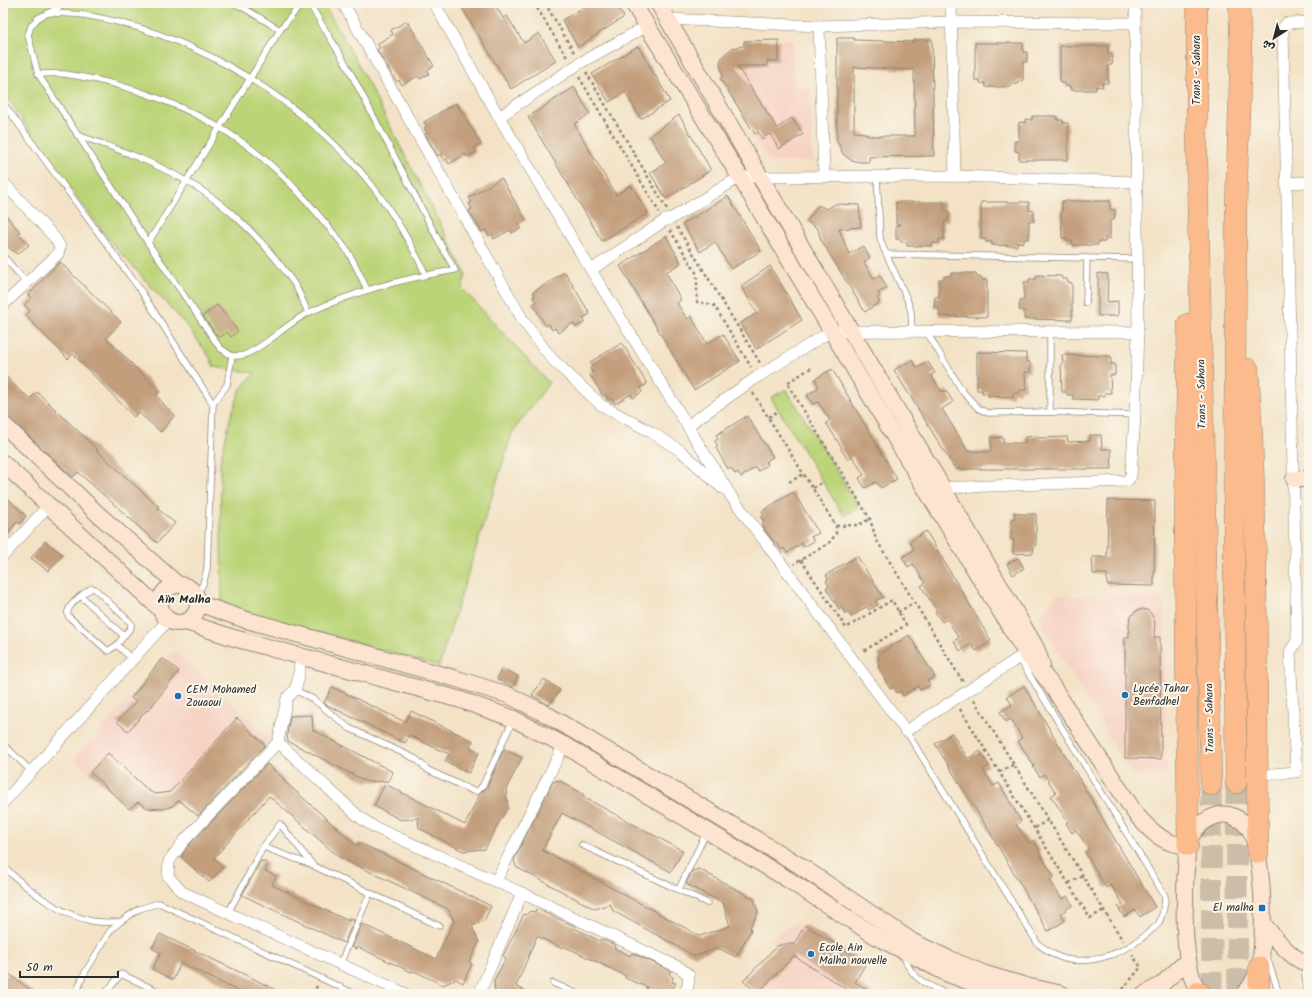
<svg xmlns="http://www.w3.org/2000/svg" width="1312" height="997" viewBox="0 0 1312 997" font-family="Kalam,'Playpen Sans Arabic',sans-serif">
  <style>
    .built { fill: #f6d2c3 }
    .green { fill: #bcd478; stroke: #748052 }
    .building { fill: #c39e7c; fill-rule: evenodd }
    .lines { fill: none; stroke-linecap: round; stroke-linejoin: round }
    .highway-tunnel { stroke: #cbbda7; stroke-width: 21; stroke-dasharray: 21 10; stroke-linecap: butt }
    .lane-casing { stroke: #8f8678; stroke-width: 7 }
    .street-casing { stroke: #8f8678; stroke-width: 12 }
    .secondary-casing { stroke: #8f8678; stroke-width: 18 }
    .highway-casing { stroke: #8f8678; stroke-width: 22 }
    .path { stroke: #8f8678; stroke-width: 2.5; stroke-dasharray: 3 3; stroke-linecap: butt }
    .lane { stroke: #fff; stroke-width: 5.5 }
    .street { stroke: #fff; stroke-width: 11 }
    .secondary { stroke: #fde4d1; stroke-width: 16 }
    .highway { stroke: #fbbb8c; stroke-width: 21 }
    .poi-dot { fill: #1f6fb2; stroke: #fbf7ec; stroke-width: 1.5 }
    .labels { text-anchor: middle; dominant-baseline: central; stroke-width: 4; stroke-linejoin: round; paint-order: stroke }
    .street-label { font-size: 11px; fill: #2b2b2b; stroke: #fbf7ec }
    .poi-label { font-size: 11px; fill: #2b2b2b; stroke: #fbf7ec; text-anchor: start }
    .neighbourhood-label { font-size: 12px; font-weight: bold; fill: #2b2b2b; stroke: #fbf7ec }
  </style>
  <rect width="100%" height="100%" fill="#fbf7ec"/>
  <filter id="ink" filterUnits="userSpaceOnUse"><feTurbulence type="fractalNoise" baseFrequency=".025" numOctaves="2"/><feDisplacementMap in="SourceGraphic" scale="8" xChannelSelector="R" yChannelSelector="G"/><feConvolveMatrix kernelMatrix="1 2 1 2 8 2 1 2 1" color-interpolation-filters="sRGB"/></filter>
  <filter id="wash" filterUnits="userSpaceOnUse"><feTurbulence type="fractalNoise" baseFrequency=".012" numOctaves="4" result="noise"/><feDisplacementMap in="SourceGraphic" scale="16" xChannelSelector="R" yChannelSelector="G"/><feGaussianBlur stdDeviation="0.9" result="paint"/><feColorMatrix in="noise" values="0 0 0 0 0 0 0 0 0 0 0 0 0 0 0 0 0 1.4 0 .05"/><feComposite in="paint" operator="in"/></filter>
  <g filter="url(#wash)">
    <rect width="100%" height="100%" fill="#f3e2c6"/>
    <g class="built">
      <polygon points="793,40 793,88 810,88 813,161 771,162 752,136 755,134 720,78 724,75 720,65 721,59 744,47 744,41"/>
      <polygon points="1057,595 1164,598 1166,774 1130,773 1039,618"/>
      <polygon points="177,652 270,739 198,817 179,800 172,806 163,809 147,808 138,802 129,809 74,759 170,653"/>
      <polygon points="796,922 805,925 866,963 848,994 758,994 743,981 777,946 770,941 790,925"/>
    </g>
    <g class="green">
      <polygon points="3,3 323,3 356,60 466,274 462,288 549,383 512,433 439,666 222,605 220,462 230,419 241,388 255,373 214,367 209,356 186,325 109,240 40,147 3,90"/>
      <polygon points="786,389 859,507 844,516 771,398"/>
    </g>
    <g id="blocks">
      <g class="building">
        <polygon points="459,3 494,3 503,18 507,16 524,43 539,33 556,61 511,89"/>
        <polygon points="591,3 615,3 624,17 578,47 562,20"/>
        <polygon points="407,21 434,66 427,70 429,74 420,79 418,76 402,85 399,80 397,82 393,76 377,50 380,48 377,44 393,34 391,30"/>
        <path d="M 837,38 L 854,38 L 854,40 L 914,42 L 914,40 L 932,39 L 934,156 L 869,157 L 869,162 L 860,162 L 851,160 L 843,154 L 837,140 ZM 854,67 L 914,70 L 915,136 L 868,136 L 865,133 L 854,132 Z"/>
        <polygon points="779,40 778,61 767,61 767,66 737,66 777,128 792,118 803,134 779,149 770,134 762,139 758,132 755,134 720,78 723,76 720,65 721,59 726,53 732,48 744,46 744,41"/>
        <polygon points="975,43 1023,43 1023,52 1027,52 1027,62 1023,62 1023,81 1017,81 1018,84 1011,84 1010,87 986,87 985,83 980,83 980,80 975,80"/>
        <polygon points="638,46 670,101 641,119 625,92 609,102 592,74"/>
        <polygon points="1060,46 1108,46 1108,54 1113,55 1112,65 1108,65 1108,83 1102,83 1103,87 1096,86 1096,90 1071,90 1070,86 1065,86 1065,83 1060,83"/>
        <polygon points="574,87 590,114 574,124 616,195 631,185 648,213 602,241 528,117"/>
        <polygon points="456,103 481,144 474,148 476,152 467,157 465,154 449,164 446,159 444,161 440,154 438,156 425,134 427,133 424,128 427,126 424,122"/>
        <polygon points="679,115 711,170 666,199 650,173 666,163 650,136"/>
        <polygon points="1032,116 1057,116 1057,120 1063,120 1063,123 1068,123 1068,160 1019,160 1019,152 1015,151 1015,141 1019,141 1019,122 1025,123 1025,119 1032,120"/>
        <polygon points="501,178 526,220 519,224 521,228 512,233 510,230 494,239 492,234 489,236 485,230 482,232 469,211 472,209 469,204 472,202 469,198"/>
        <polygon points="728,196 761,251 731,269 715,242 700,252 683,224"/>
        <polygon points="1062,201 1110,201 1110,210 1115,210 1114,220 1110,220 1110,239 1105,238 1105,242 1098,242 1098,245 1073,245 1072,241 1067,241 1067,238 1062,238 1061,210 1062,210"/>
        <polygon points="896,202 944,202 944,211 949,211 948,221 944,221 944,239 939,239 939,243 932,243 932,246 907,246 907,242 901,242 901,239 896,239 896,226 900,224 896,224"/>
        <polygon points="981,202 1029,202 1029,210 1034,211 1034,221 1029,221 1029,239 1024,239 1024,243 1017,242 1017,246 992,245 992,242 986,242 986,239 981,239"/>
        <polygon points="835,204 859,205 861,227 839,229 849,254 863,246 870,258 864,262 874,279 880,275 887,288 878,293 880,296 877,298 880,302 865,312 821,240 818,229 807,221 818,205 827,209"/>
        <polygon points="3,212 20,232 18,233 29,245 17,254 8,247 3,249"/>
        <polygon points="666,236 681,263 666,272 681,300 677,303 687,319 691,316 707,344 723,334 740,361 694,390 620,266"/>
        <polygon points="60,262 121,322 106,338 159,391 156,395 164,404 163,404 175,415 161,432 138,412 134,417 73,354 68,359 26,316 30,311 24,305 31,298 28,295"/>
        <polygon points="770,266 802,320 756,349 741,323 757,313 741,286"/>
        <polygon points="565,272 590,314 583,318 585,322 576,327 573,323 558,333 555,328 552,330 549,324 546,326 533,304 536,302 533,297 535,296 533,292"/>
        <polygon points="951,273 976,273 977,277 982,277 982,280 987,280 987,317 939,316 939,308 934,308 935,297 939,297 939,279 944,279 944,276 951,276"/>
        <polygon points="1098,273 1108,274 1107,302 1118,301 1118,316 1098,316"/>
        <polygon points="1036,275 1061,276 1062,279 1067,279 1068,282 1072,283 1072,320 1024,319 1024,311 1019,310 1020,300 1024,300 1024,282 1030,282 1029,279 1036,279"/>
        <polygon points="217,305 238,331 231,337 227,332 219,338 203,316"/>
        <polygon points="622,343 647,384 640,388 642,392 633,398 631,394 615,404 612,399 609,401 606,395 603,396 590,375 593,373 590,368 593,366 590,362"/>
        <polygon points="977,352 1026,353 1026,361 1030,362 1030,372 1025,372 1026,390 1020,390 1020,393 1013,393 1013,397 988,396 988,393 982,393 982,390 977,390"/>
        <polygon points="1062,355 1111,356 1111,364 1115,364 1115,375 1110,375 1111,393 1105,393 1105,396 1098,396 1098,400 1073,399 1073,395 1067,395 1067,392 1062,392 1061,364 1063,364"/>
        <polygon points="912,360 917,368 928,362 935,373 931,375 942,392 946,390 953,402 942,409 968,451 991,452 991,438 1003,437 1003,443 1025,443 1025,437 1038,436 1038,438 1067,437 1068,442 1090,441 1090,435 1101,435 1102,449 1111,449 1112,469 955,469 894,370"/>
        <polygon points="832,369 897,479 881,488 876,482 865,488 859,478 864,475 852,456 848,460 841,449 842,448 826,423 830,420 818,402 813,404 807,395 819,387 815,379"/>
        <polygon points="3,373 23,394 24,393 30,399 37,392 98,450 97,451 159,507 158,509 175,523 157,543 78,472 73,477 3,412"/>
        <polygon points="747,416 773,457 765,462 768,465 758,471 756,467 741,477 738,472 735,474 731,468 728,469 716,448 718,446 715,441 718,439 716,435"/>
        <polygon points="793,492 819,533 811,537 814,541 804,547 802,543 787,553 784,548 781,550 777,543 776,544 766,532 762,524 764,522 761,517 764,515 762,511"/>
        <polygon points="3,494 26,516 20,524 17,522 3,539"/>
        <polygon points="1108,500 1155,501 1154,586 1107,585 1107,574 1093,574 1092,557 1107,557"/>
        <polygon points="1014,512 1020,514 1036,514 1036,546 1034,546 1033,553 1013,554 1014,540 1011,540 1012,518 1015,519"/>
        <polygon points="926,531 991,641 976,651 971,644 960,651 954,641 959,638 947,619 942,622 935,612 937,611 921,586 925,583 913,564 908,567 902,557 914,550 910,542"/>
        <polygon points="45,541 63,555 48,571 31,558"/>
        <polygon points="857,556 883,597 875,601 878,605 869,610 866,607 851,617 848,612 845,614 842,608 839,609 826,588 829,586 826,581 828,579 826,575"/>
        <polygon points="1018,558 1024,568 1013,575 1007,564"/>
        <polygon points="1143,609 1149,611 1153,617 1155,623 1154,637 1160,637 1161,759 1125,758 1125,637 1129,637 1129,624 1130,617 1136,611"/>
        <polygon points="909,635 935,677 927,681 930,685 920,690 918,686 903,696 900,691 897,693 893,687 890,689 878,667 880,665 877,661 880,659 878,655"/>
        <polygon points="162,658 179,671 148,711 147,710 128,731 117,722 136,702 131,698"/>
        <polygon points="502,668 518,676 513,687 497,679"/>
        <polygon points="544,679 560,690 549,705 532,695"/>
        <polygon points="1024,686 1155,907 1140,917 1135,910 1124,917 1118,907 1123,904 1111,885 1106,888 1085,852 1089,849 1076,830 1072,833 1066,823 1068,822 1051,796 1056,793 1044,774 1040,777 1033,767 1034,766 1018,741 1022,738 1011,719 1006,722 1000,712 1012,705 1007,697"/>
        <polygon points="332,687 405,722 411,711 473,741 470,747 479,752 469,773 445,761 449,754 435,748 409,735 405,743 327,705 324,703"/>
        <polygon points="312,715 313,730 393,772 389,781 367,782 288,741 287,735 290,716"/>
        <polygon points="237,718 265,745 198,816 179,800 172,806 163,809 147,808 138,802 129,809 90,772 108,753 149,791 155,794 170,792"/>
        <polygon points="952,733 968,759 980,751 989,766 983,769 993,786 999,783 1021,821 1016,825 1029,843 1033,840 1040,851 1039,852 1054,877 1050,880 1062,899 1067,896 1073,905 1061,913 1065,921 1048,931 983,821 935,744"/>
        <polygon points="504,749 522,758 506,789 508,808 502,818 501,819 485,849 463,851 419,828 418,818 401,820 374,806 385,784 465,825 480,794 487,787"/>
        <polygon points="267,764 284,779 283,780 356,845 360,843 491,906 484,921 472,926 479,942 469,962 472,964 463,983 456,979 443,985 414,971 411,972 358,947 357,949 352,947 362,924 436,959 454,921 448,909 339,857 269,796 214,858 223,867 209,882 181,857 188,846"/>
        <polygon points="558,780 583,794 585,798 683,851 671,872 562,813 542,850 700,936 730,926 723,903 686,884 692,871 699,869 754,899 758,912 750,927 751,930 736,957 718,948 695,956 613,911 610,904 595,909 516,867 514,860 553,782"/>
        <polygon points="261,861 268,863 265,871 276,876 272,885 349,921 350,918 354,920 344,943 242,895"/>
        <polygon points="536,909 575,926 574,928 600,941 601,939 615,945 614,948 630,956 632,953 671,971 669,974 673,977 672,982 676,983 670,994 644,994 647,987 625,978 626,976 572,950 562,946 561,948 537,936 516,986 531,994 495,994 494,980 506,958 503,956 524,914 526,915 530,911 535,912"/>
        <polygon points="805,925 866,963 855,982 874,994 854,994 794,956 758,993 743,981 777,946 784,944 794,944"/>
        <polygon points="160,934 254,979 284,994 244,994 181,963 173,980 152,969 161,953 152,948"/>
        <polygon points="8,973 36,994 8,994 3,990 3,980"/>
      </g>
    </g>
  </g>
  <g filter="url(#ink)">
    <use href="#blocks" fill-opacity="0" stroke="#8f8678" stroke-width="1"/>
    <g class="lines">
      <g class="highway-tunnel">
        <polyline points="1236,783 1238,994"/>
        <polyline points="1211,785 1212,994"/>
      </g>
      <defs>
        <g id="lane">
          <path d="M 68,3 L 38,18 L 31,26 L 28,35 L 38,74 L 148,243 L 220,348 L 232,356 C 235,356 240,356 244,355 C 267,346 288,322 310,312 C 356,291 405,278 455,270 L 443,249 L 347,66 L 309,3"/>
          <polyline points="233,3 244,8 280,30"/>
          <path d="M 50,13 C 61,13 73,14 84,15 C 183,31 280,86 349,159 C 381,192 406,233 426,275"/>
          <path d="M 38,74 C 47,74 56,73 65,74 C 128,83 193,107 245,144 C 275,166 302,194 325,223 C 333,233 343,243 349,254 C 356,265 361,278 367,289"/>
          <polyline points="3,103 141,291 213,404"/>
          <path d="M 77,135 C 115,148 152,161 186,181 C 227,203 269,246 295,285 C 300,294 304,304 308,312"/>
          <polyline points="877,176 880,238 883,247 907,299 911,311 912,331"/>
          <polyline points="148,243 280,30 302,3"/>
          <polyline points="886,254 1137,259"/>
          <polyline points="3,256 27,283"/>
          <polyline points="1086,303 1087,258"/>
          <polyline points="926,331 963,392 979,409 988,413 1050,412 1135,415"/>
          <polyline points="1050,412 1050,332"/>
          <path d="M 92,588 L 95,589 L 131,623 L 131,627 L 117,645 L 108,651 L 69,617 C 68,615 67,613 68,611 C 70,603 85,592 92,588 Z"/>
          <polyline points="81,596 124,636"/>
          <polyline points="196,596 203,584 207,569 213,404 227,385 232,356"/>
          <polyline points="117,645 132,659"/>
          <polyline points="295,690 313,699 349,728 416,759 428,770 473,791 478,791 483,785 513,720"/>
          <path d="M 906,731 L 1038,944 C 1048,951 1059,959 1071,960 C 1098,963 1128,951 1148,933 C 1151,930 1156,927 1159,923 C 1163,914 1165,906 1165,896 L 1019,658"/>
          <polyline points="3,744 31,771"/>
          <polyline points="582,845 707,903"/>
          <polyline points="263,847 312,865 439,926"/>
          <path d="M 3,866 C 28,890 58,914 92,921 C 101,923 111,922 120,922"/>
          <polyline points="679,889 706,833"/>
          <polyline points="228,913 263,847 280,824 312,864"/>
          <path d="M 903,954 C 911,979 925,984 947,994"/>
          <polyline points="1266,954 1279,994"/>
          <polyline points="340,964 370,893"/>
          <polyline points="1304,964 1307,994"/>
          <polyline points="553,983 577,994"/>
          <polyline points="76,994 83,976 110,931 120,922 139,909 159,903 355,994"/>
          <polyline points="105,994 121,974 164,994"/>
        </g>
        <g id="street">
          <polyline points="343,3 524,322 552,359 601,405 651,432 681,451 722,488"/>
          <polyline points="434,3 499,117 591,270 731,496 906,731 1026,653"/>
          <polyline points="667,3 667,19 819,26 952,22 1135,23"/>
          <polyline points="951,3 955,176"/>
          <polyline points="819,26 824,176"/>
          <polyline points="499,117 580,63 647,26"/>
          <polyline points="3,182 55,238 60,247 58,254 3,305"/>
          <polyline points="1287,183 1309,182"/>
          <polyline points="591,270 664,221 672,218 740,177 955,176 1136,182"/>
          <polyline points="687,426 757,377 831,331 1138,332"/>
          <polyline points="938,488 1127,481 1131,476 1135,415 1138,332 1135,3"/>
          <polyline points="3,556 48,506"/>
          <polyline points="301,656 298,680 295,690 287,698 278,742 183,842 169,861 168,876 182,892 406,994"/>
          <polyline points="278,742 358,816 374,827 522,893 680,968 689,975 688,986 684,994"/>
          <polyline points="1272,774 1296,772 1290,652 1297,641 1283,28 1287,23 1309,22"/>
          <polyline points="3,803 168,620"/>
          <polyline points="496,881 564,745"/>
          <polyline points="479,994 522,893"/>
        </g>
        <g id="secondary">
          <path d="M 633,3 L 740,177 L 925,488 L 1026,653 L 1050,683 L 1135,813 C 1145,825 1157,838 1172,843 C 1177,845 1183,844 1188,845"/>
          <polyline points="658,3 851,331 1036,648 1042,665"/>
          <polyline points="3,424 99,515 178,585"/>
          <polyline points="3,463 160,609"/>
          <polyline points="1294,479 1309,479"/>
          <circle cx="179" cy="604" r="19"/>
          <polyline points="198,603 243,619 457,679 508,695 546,714 799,865 913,942 949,959 985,974 1026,986 1062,994"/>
          <polyline points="186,622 234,638 461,700 514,719 564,745 787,879 877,937 948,974 1003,994"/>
          <path d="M 1263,924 C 1275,937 1291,960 1309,964"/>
          <polyline points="1145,994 1161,985 1188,960"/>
          <path d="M 1201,994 C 1185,977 1184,925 1185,903 C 1185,892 1185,880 1186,869 C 1187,862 1186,853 1188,845 C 1192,829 1204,819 1219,815 C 1230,813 1241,819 1248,827 C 1264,847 1266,943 1259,968 C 1256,977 1251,987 1244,994"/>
        </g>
        <g id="highway">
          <polyline points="1197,3 1197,162 1211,785"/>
          <path d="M 1248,369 C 1259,530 1256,692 1258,853"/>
          <polyline points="1236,783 1234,550 1236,207 1241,50 1239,3"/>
          <polyline points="1188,845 1185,528 1188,324"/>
          <polyline points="1259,967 1259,994"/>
          <polyline points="1199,992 1199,994"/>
        </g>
      </defs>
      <use href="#lane" class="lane-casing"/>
      <use href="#street" class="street-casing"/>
      <use href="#secondary" class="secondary-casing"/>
      <use href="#highway" class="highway-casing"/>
      <g class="path">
        <polyline points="534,3 568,59"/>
        <polyline points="545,3 575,54"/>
        <polyline points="586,72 667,209"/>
        <polyline points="579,77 659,212"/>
        <polyline points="677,227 760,363"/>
        <polyline points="670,230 697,274 697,302 714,305 751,367"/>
        <polyline points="811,368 787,383 870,519 876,539 963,682"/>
        <polyline points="753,393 836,526 836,534 829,543 794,564"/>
        <polyline points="769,417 778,411"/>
        <polyline points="789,482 804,474"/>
        <polyline points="813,488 823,482"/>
        <polyline points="836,526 858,525 870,519"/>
        <polyline points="801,560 846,628 892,600 906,625 862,652"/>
        <polyline points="898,612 914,603"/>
        <polyline points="974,700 1123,941"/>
        <polyline points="960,709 1090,918 1104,910"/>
        <polyline points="1000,772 1014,764"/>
        <polyline points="1035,828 1048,820"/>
        <polyline points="1069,883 1083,876"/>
        <polyline points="313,994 317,986"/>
        <polyline points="1119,994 1141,967 1132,955"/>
      </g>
      <use href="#lane" class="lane"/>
      <use href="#street" class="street"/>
      <use href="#secondary" class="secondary"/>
      <use href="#highway" class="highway"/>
    </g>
  </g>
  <g class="poi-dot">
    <circle cx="1125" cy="695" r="4"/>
    <circle cx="178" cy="696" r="4"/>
    <rect x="1258" y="904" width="8" height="8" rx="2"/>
    <circle cx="811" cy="954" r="4"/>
  </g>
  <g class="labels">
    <g class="street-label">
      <text transform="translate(1197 70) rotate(-90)">Trans - Sahara</text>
      <text transform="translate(1202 394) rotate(-91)">Trans - Sahara</text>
      <text transform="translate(1210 718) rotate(-91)">Trans - Sahara</text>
    </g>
    <g class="poi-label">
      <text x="1133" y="689">Lycée Tahar<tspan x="1133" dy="13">Benfadhel</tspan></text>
      <text x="186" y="690">CEM Mohamed<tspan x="186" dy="13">Zouaoui</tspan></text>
      <text x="1254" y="908" text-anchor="end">El malha</text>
      <text x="819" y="948">Ecole Ain<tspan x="819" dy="13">Malha nouvelle</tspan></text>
    </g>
    <g class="neighbourhood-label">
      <text x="184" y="599">Aïn Malha</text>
    </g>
  </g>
  <rect width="1312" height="997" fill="none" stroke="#fbf7ec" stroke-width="16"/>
  <g transform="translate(1274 38) rotate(216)" stroke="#fbf7ec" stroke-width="3" paint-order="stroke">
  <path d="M0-3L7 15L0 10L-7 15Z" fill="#2b2b2b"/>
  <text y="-6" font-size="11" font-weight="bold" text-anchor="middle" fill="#2b2b2b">ش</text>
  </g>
  <path d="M20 971v6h98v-6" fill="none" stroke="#2b2b2b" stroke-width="2"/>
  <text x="26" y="971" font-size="12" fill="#2b2b2b" stroke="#fbf7ec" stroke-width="3" paint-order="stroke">50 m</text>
</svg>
